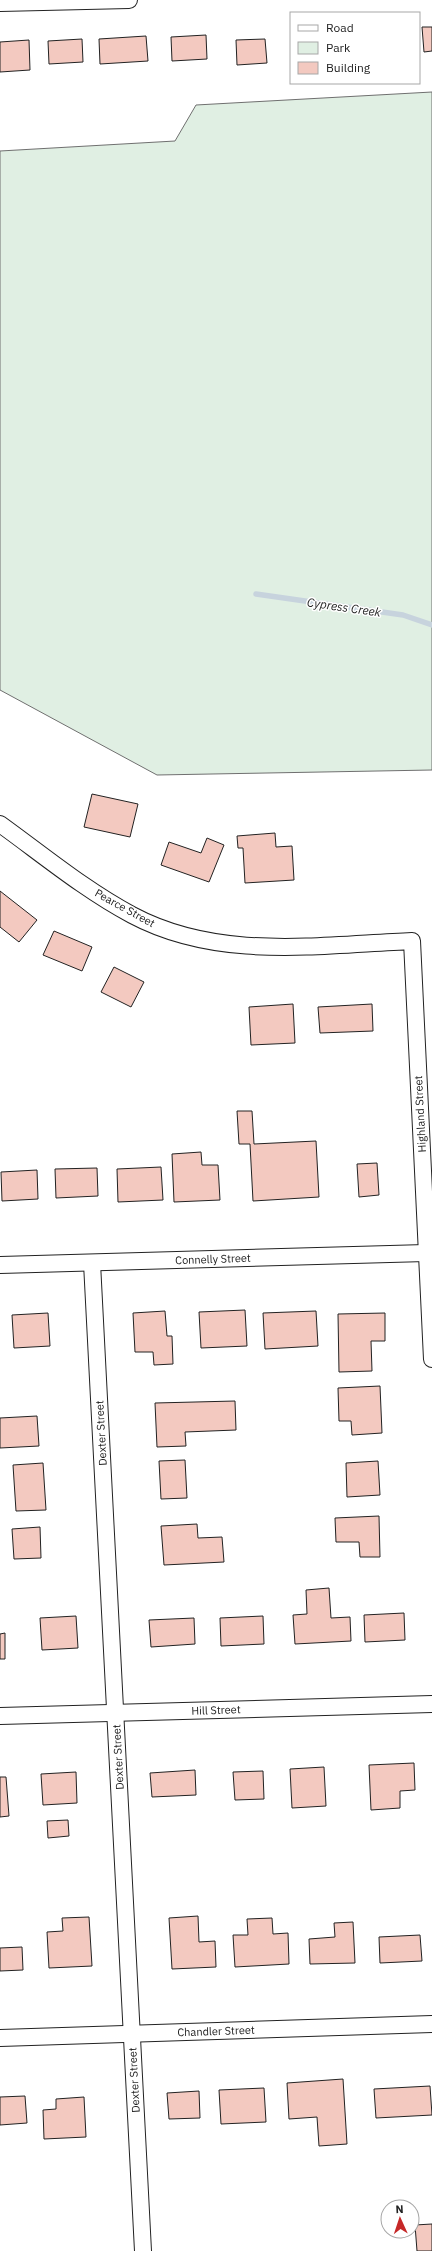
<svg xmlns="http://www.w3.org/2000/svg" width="432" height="2251" viewBox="0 0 432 2251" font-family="'IBM Plex Sans',sans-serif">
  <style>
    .green { fill: #e0efe3; stroke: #6f6f6f }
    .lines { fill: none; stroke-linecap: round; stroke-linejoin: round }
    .stream { stroke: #c7d3dd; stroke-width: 5.5 }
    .building { fill: #f3c9c0; stroke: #222 }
    .street-casing { stroke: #222; stroke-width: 18 }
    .street { stroke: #fff; stroke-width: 16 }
    .labels { text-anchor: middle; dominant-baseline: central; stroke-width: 3; stroke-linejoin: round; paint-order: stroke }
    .street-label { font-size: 11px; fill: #222; stroke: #fff }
    .water-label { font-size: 12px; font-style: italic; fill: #222; stroke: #fff }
  </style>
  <rect width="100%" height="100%" fill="#fff"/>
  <polygon class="green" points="432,92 432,770 157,775 0,690 0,151 175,141 196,105"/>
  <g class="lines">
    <polyline class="stream" points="256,594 403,615 432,625"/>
  </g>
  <g class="building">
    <polygon points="422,27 432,27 432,51 424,52"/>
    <polygon points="206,35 207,59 172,61 171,37"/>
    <polygon points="146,36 148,61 100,64 99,39"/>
    <polygon points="82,39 83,62 49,64 48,41"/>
    <polygon points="265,39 267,63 237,65 236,40"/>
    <polygon points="29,40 30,70 0,72 0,42"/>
    <polygon points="92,794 138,804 130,837 84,827"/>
    <polygon points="275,833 276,847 292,846 294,880 245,883 243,848 238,848 237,836"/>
    <polygon points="207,838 224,845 209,882 161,865 169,842 201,853"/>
    <polygon points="0,891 37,920 19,942 0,927"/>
    <polygon points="54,931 92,947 82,971 43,955"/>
    <polygon points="114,967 144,982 131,1007 101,992"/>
    <polygon points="293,1004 295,1043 251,1045 249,1007"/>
    <polygon points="372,1004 373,1031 320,1033 318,1007"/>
    <polygon points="237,1111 252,1111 254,1144 316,1141 319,1197 253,1201 250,1144 239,1144"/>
    <polygon points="201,1152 202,1165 218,1165 220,1200 174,1202 172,1154"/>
    <polygon points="377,1163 379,1195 359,1197 357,1164"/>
    <polygon points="161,1167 163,1200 118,1202 117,1169"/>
    <polygon points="97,1168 98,1196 56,1198 55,1169"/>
    <polygon points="37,1170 38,1199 2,1201 1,1172"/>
    <polygon points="245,1310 247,1346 201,1348 199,1312"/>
    <polygon points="165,1311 167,1336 172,1336 173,1364 154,1365 153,1352 135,1352 133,1313"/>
    <polygon points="316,1311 318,1346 265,1349 263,1313"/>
    <polygon points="48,1313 50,1346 14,1348 12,1315"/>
    <polygon points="385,1313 385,1341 371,1341 372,1371 339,1372 338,1314"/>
    <polygon points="380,1386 382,1433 352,1435 351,1421 339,1421 338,1388"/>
    <polygon points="235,1401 236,1430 185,1432 186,1446 157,1447 155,1403"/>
    <polygon points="37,1416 39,1446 0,1448 0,1418"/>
    <polygon points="185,1460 187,1498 161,1499 159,1461"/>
    <polygon points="378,1461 380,1495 347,1497 346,1463"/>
    <polygon points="43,1463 46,1510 16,1511 13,1465"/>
    <polygon points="379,1516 380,1557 360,1557 359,1542 336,1542 335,1518"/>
    <polygon points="197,1524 198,1538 222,1537 224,1562 164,1565 161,1526"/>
    <polygon points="40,1527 41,1558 14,1559 12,1529"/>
    <polygon points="329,1588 331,1618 350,1617 351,1641 295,1644 293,1615 307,1614 306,1590"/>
    <polygon points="404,1613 405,1640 365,1642 364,1615"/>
    <polygon points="76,1616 78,1648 42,1650 40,1618"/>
    <polygon points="263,1616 264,1644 221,1646 220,1618"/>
    <polygon points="194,1618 195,1644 151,1647 149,1620"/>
    <polygon points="5,1633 5,1659 0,1659 0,1634"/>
    <polygon points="414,1763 415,1790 400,1791 400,1808 371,1810 369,1765"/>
    <polygon points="324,1767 326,1806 292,1808 290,1769"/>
    <polygon points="195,1770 196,1795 152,1797 150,1773"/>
    <polygon points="263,1771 264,1799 235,1800 233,1772"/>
    <polygon points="76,1772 77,1803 43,1805 41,1774"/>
    <polygon points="0,1777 6,1777 9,1816 0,1817"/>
    <polygon points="68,1820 69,1836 48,1838 47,1821"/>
    <polygon points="198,1916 199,1942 215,1941 216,1967 172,1969 169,1918"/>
    <polygon points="89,1917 92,1966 49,1968 47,1932 63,1931 62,1918"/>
    <polygon points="272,1918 273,1934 288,1933 289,1964 235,1967 233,1935 248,1935 247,1919"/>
    <polygon points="353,1922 355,1963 310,1964 309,1939 335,1937 334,1923"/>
    <polygon points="420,1935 422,1961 380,1963 379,1937"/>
    <polygon points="22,1947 23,1970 0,1971 0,1948"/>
    <polygon points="343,2079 347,2144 319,2146 317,2117 289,2119 287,2083"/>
    <polygon points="430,2086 432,2115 376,2118 374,2089"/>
    <polygon points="264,2088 266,2122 221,2124 219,2090"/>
    <polygon points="199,2091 200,2118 169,2119 167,2093"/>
    <polygon points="25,2096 27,2123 0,2125 0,2097"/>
    <polygon points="84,2097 86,2137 44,2139 43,2110 56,2109 56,2099"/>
    <polygon points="432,2224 432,2251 417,2251 415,2225"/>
  </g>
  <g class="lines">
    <defs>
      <g id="street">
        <polyline points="0,3 129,0"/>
        <path d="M 0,824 C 43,855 85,890 132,915 C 218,961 318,945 412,941 L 432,1359"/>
        <polyline points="92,1263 143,2251"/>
        <polyline points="0,1265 426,1253"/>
        <polyline points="0,1716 432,1704"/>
        <polyline points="0,2038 432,2024"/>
      </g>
    </defs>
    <use href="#street" class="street-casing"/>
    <use href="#street" class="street"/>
  </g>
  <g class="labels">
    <g class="street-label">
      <text transform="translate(125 908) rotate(29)">Pearce Street</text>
      <text transform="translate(420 1114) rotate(-93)">Highland Street</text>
      <text transform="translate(213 1259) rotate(-2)">Connelly Street</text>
      <text transform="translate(101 1433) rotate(-93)">Dexter Street</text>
      <text transform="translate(216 1710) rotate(-2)">Hill Street</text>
      <text transform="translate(118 1757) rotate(-93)">Dexter Street</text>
      <text transform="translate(216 2031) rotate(-2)">Chandler Street</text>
      <text transform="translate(134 2080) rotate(-93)">Dexter Street</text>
    </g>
    <g class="water-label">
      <text transform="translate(344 607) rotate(8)">Cypress Creek</text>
    </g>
  </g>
  <rect x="290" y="12" width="130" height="72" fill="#ffffff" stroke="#a7a7a7"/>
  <rect x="298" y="25" width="20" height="6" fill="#ffffff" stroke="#a7a7a7"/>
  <text x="326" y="32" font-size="12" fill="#222222">Road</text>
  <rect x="298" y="42" width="20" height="12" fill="#e0efe3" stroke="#a7a7a7"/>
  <text x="326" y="52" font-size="12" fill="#222222">Park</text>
  <rect x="298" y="62" width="20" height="12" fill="#f3c9c0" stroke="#a7a7a7"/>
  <text x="326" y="72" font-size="12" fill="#222222">Building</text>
  <g transform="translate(400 2219) rotate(357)"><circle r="19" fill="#ffffff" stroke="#a7a7a7"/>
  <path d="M0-3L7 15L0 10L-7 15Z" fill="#c62828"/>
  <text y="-6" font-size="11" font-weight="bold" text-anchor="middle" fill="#222222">N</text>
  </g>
</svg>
